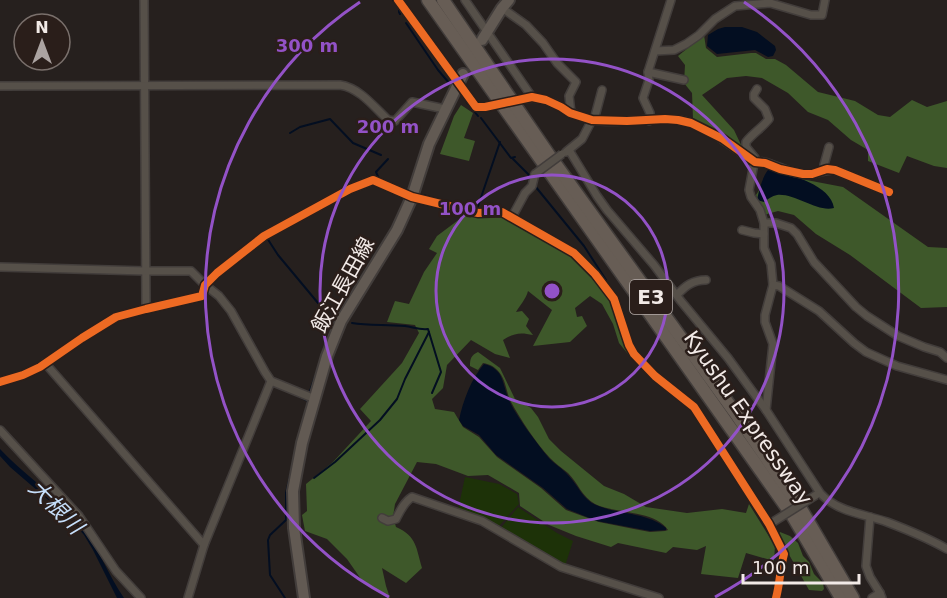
<svg xmlns="http://www.w3.org/2000/svg" width="947" height="598" viewBox="0 0 947 598" font-family="'DejaVu Sans','Noto Sans JP',sans-serif">
  <style>
    .green { fill: #1d3208 }
    .forest { fill: #3e582a }
    .water { fill: #030e21 }
    .lines { fill: none; stroke-linecap: round; stroke-linejoin: round }
    .stream { stroke: #030e21; stroke-width: 2 }
    .minor-tunnel { stroke: #453e3c; stroke-width: 7; stroke-dasharray: 7 3.5; stroke-linecap: butt }
    .minor-casing { stroke: #423d3b; stroke-width: 10 }
    .secondary-casing { stroke: #423d3b; stroke-width: 14 }
    .motorway-casing { stroke: #423d3b; stroke-width: 15 }
    .minor { stroke: #565049; stroke-width: 7 }
    .secondary { stroke: #625a53; stroke-width: 10 }
    .motorway { stroke: #675d55; stroke-width: 12 }
    .minor-bridge-casing { stroke: #423d3b; stroke-width: 10; stroke-linecap: butt }
    .minor-bridge { stroke: #565049; stroke-width: 7 }
    .cycleway-casing { stroke: #2a1e1a; stroke-width: 11 }
    .cycleway { stroke: #ed6a23; stroke-width: 8 }
    .ring { fill: none; stroke: #9352c7; stroke-width: 3 }
    .labels { text-anchor: middle; dominant-baseline: central; stroke-width: 5; stroke-linejoin: round; paint-order: stroke }
    .shield { fill: #2a1e1a; stroke: #b6adaa; stroke-width: 1.5 }
    .shield-label { font-size: 20px; font-weight: bold; fill: #f2eae7 }
    .street-label { font-size: 21px; fill: #f2eae7; stroke: #2a1e1a }
    .water-label { font-size: 22px; font-style: italic; fill: #c6dffb; stroke: #2a1e1a }
    .centre { fill: #9352c7; stroke: #2a1e1a; stroke-width: 3 }
    .ring-label { font-size: 18px; text-anchor: middle; font-weight: bold; fill: #9352c7; stroke: #2a1e1a; stroke-width: 5; stroke-linejoin: round; paint-order: stroke }
  </style>
  <rect width="100%" height="100%" fill="#26201e"/>
  <g class="green">
    <polygon points="465,477 499,484 517,494 519,504 498,527 458,510"/>
    <polygon points="518,507 557,533 573,541 565,566 500,529"/>
  </g>
  <g class="forest">
    <polygon points="704,35 706,48 717,57 751,53 756,53 766,59 775,59 786,65 818,92 855,101 878,115 890,117 912,100 927,107 947,101 947,168 934,166 907,156 899,173 868,161 868,150 851,140 828,120 808,112 788,93 762,78 746,76 727,78 702,95 734,130 743,149 708,126 693,119 692,93 684,83 685,65 678,56"/>
    <polygon points="461,105 473,113 464,138 475,141 469,161 440,154 454,116"/>
    <polygon points="770,173 843,187 928,247 947,248 947,307 921,308 850,255 816,234 794,215 778,211 764,215 756,195"/>
    <path d="M 470,214 L 502,214 L 556,244 L 578,259 L 607,293 L 615,312 L 624,341 L 632,358 L 649,372 L 632,359 L 619,343 L 613,324 L 602,304 L 590,296 L 575,308 L 577,317 L 582,316 L 587,326 L 570,342 L 533,346 L 552,310 L 528,291 C 526,299 520,305 516,312 L 522,311 L 529,319 L 526,326 L 533,335 C 520,332 514,333 503,340 L 510,358 L 495,354 L 471,340 L 447,365 L 443,388 L 432,399 L 435,409 L 454,412 L 463,427 L 479,437 L 497,457 L 541,488 L 566,510 L 599,522 L 634,529 L 650,532 L 665,531 L 668,530 C 655,510 615,514 595,504 C 582,497 578,483 568,473 C 562,468 556,464 550,458 C 536,443 521,420 511,402 C 506,392 506,380 499,372 C 495,367 490,364 483,363 L 478,370 L 470,366 C 470,359 471,355 478,352 L 500,368 L 515,399 L 531,408 L 538,417 L 549,439 L 561,451 L 604,486 L 624,494 L 646,507 L 687,513 L 722,509 L 746,513 L 749,504 L 775,546 L 774,561 L 746,553 L 738,578 L 701,574 L 706,546 L 697,550 L 673,547 L 666,553 L 618,543 L 611,547 L 576,536 L 549,525 L 520,506 L 519,493 L 488,475 L 468,476 L 436,464 L 417,462 L 395,504 L 393,517 L 396,527 C 417,536 416,548 422,568 L 406,583 L 382,568 L 386,586 L 390,598 L 363,582 L 347,559 L 327,539 L 305,531 L 302,515 L 307,511 L 306,484 L 333,462 L 371,421 L 360,409 L 402,363 L 419,333 L 415,325 L 387,322 L 395,301 L 409,304 L 424,272 L 437,253 L 429,249 L 437,236 L 461,218 Z"/>
    <polygon points="780,532 790,536 798,543 803,556 809,562 814,574 823,583 824,589 822,591 809,590 778,535"/>
  </g>
  <g class="water">
    <polygon points="725,27 742,27 757,32 775,46 776,50 773,56 768,57 755,50 717,54 707,46 708,35 718,29"/>
    <path d="M 768,170 L 772,170 C 791,175 831,185 834,208 C 818,213 795,193 777,195 C 772,196 768,199 764,202 L 757,200 C 759,190 762,178 768,170 Z"/>
    <path d="M 484,364 C 490,365 495,368 499,373 C 504,381 505,391 509,400 C 516,416 536,442 548,457 C 554,464 562,468 568,475 C 578,485 583,500 596,505 C 619,515 647,512 666,528 L 666,530 L 650,531 L 597,521 L 567,509 L 543,488 L 496,455 L 479,435 L 463,426 L 459,420 C 463,401 471,379 484,364 Z"/>
    <path d="M 0,449 C 25,476 59,497 81,526 C 99,548 108,575 124,598 L 117,598 L 93,550 L 84,535 L 67,516 L 10,467 L 0,456 Z"/>
  </g>
  <g class="lines">
    <g class="stream">
      <polyline points="393,0 399,8 399,12 400,14"/>
      <polyline points="406,23 438,70 450,84"/>
      <polyline points="464,97 468,104"/>
      <polyline points="474,111 478,116"/>
      <polyline points="481,118 511,158 515,157"/>
      <polyline points="290,133 300,127 330,119 353,143 381,155"/>
      <polyline points="513,159 530,176"/>
      <polyline points="382,181 379,179 376,172 388,159"/>
      <polyline points="535,186 584,246 606,280"/>
      <polyline points="423,195 439,200"/>
      <polyline points="476,209 477,209 500,142"/>
      <polyline points="460,212 475,216"/>
      <polyline points="479,217 492,216"/>
      <polyline points="267,238 278,255 333,321"/>
      <path d="M 352,323 C 369,326 387,324 405,326 C 413,327 419,330 428,329 L 441,372 L 432,393"/>
      <polyline points="310,391 321,359"/>
      <polyline points="290,392 308,401 305,414"/>
      <polyline points="314,478 335,462 380,420 397,399 405,379 429,332"/>
      <polyline points="285,598 270,575 268,540 270,535 286,520 286,493 293,463"/>
    </g>
    <polyline class="minor-tunnel" points="485,107 504,103"/>
    <defs>
      <g id="minor">
        <polyline points="144,0 146,309"/>
        <polyline points="398,0 476,107 485,107"/>
        <polyline points="465,0 532,97"/>
        <polyline points="502,8 526,25 543,43 557,63 576,82 569,96 571,113"/>
        <polyline points="655,51 674,50 686,44 699,35 715,19 735,6 770,3 811,15 822,15 825,0"/>
        <polyline points="648,72 684,80"/>
        <path d="M 0,86 L 340,85 C 360,88 374,107 388,120 L 395,121 L 412,102 L 445,109"/>
        <path d="M 757,89 L 754,94 L 754,98 L 765,109 L 769,119 C 762,128 753,133 746,142 L 746,147 L 755,158 L 749,190 L 751,197 L 760,210 L 764,223 L 764,248 L 771,264 L 773,285 L 765,315 L 765,322 L 773,344 L 766,410"/>
        <path d="M 524,99 C 550,93 568,116 592,120 C 624,125 657,114 688,122 C 705,127 722,139 736,149 C 741,152 749,160 755,162 C 758,163 761,161 764,162 C 780,166 795,176 812,174 C 820,173 826,169 835,170 L 889,192"/>
        <polyline points="594,120 602,90"/>
        <polyline points="649,121 650,113 643,98 649,80 648,72 671,0"/>
        <path d="M 569,150 L 597,196 L 607,210 L 654,265 L 680,300 L 728,358 L 766,410 L 820,493 C 837,512 864,514 887,522 C 908,530 928,538 947,549"/>
        <polyline points="566,152 582,139 592,120"/>
        <polyline points="824,170 824,165 829,147"/>
        <polyline points="512,217 525,193 532,186 535,174"/>
        <polyline points="764,223 776,223 791,228 797,234 814,262 856,307 867,316 898,336 924,347 940,352 947,358"/>
        <polyline points="742,230 754,233 764,234"/>
        <polyline points="0,267 146,271 191,271 205,285 219,296 231,311 265,372 271,381 315,399"/>
        <polyline points="773,285 779,286 819,311 854,343 866,352 897,366 947,380"/>
        <path d="M 677,295 C 685,286 693,280 706,280"/>
        <polyline points="45,363 204,545"/>
        <path d="M 0,382 L 23,375 L 40,367 L 82,338 L 116,317 L 146,309 L 202,296 L 205,285 L 217,273 L 264,236 L 350,189 L 373,180 L 412,197 L 478,213 L 502,212 L 574,253 L 595,274 L 614,299 L 629,345 L 634,354 L 655,376 L 694,407 L 769,524 L 784,554 C 780,569 780,583 776,598"/>
        <polyline points="0,430 79,516 116,571 141,598"/>
        <polyline points="870,517 866,566 870,577 880,593"/>
        <path d="M 382,518 L 388,521 L 396,519 C 400,511 404,502 412,497 L 482,521 L 561,567 L 659,598"/>
        <polyline points="188,598 204,545 271,381"/>
        <polyline points="872,598 880,593 882,598"/>
      </g>
      <g id="secondary">
        <polyline points="482,40 502,8 509,0"/>
        <polyline points="304,598 294,528 293,491 302,443 327,356 341,321 397,230 412,197 429,144 463,74"/>
      </g>
      <g id="motorway">
        <polyline points="428,0 792,515 841,598"/>
        <polyline points="443,0 549,155 736,414 801,509 853,598"/>
      </g>
    </defs>
    <use href="#minor" class="minor-casing"/>
    <use href="#secondary" class="secondary-casing"/>
    <use href="#motorway" class="motorway-casing"/>
    <use href="#minor" class="minor"/>
    <use href="#secondary" class="secondary"/>
    <use href="#motorway" class="motorway"/>
    <defs>
      <g id="minor-bridge">
        <polyline points="535,174 562,154"/>
        <polyline points="773,522 816,495"/>
      </g>
    </defs>
    <use href="#minor-bridge" class="minor-bridge-casing"/>
    <use href="#minor-bridge" class="minor-bridge"/>
    <defs>
      <g id="cycleway">
        <polyline points="398,0 476,107 485,107 532,97 546,100 561,107 570,113 592,120 627,121 665,119 678,120 691,123 723,139 755,162 765,163 780,169 803,174 812,174 827,169 835,170 889,192"/>
        <path d="M 0,382 L 23,375 L 40,367 L 82,338 L 116,317 L 146,309 L 202,296 L 205,285 L 217,273 L 264,236 L 350,189 L 373,180 L 412,197 L 478,213 L 502,212 L 574,253 L 595,274 L 614,299 L 629,345 L 634,354 L 655,376 L 694,407 L 769,524 L 784,554 C 780,569 780,583 776,598"/>
      </g>
    </defs>
    <use href="#cycleway" class="cycleway-casing"/>
    <use href="#cycleway" class="cycleway"/>
  </g>
  <g class="ring">
    <circle cx="552" cy="291" r="116"/>
    <circle cx="552" cy="291" r="232"/>
    <path d="M389 597A347 347 0 0 1 360 2M744 2A347 347 0 0 1 715 597"/>
  </g>
  <g class="labels">
    <rect class="shield" x="630" y="280" width="42" height="34" rx="4.5"/>
    <g class="shield-label">
      <text x="651" y="297">E3</text>
    </g>
    <g class="street-label">
      <text transform="translate(343 285) rotate(-61)">飯江長田線</text>
      <text transform="translate(748 418) rotate(55)">Kyushu Expressway</text>
    </g>
    <g class="water-label">
      <text transform="translate(56 507) rotate(45)">大根川</text>
    </g>
  </g>
  <circle cx="552" cy="291" r="9" class="centre"/>
  <g class="ring-label">
    <text x="307" y="52">300 m</text>
    <text x="388" y="133">200 m</text>
    <text x="470" y="215">100 m</text>
  </g>
  <g transform="translate(42 42)"><circle r="28" fill="#2a1e1a" stroke="#7a706c" stroke-width="1.5"/>
  <path d="M0-4.5L10 22L0 15L-10 22Z" fill="#aba3a1"/>
  <text y="-9" font-size="16" font-weight="bold" text-anchor="middle" fill="#f2eae7">N</text>
  </g>
  <path d="M743 574v9h116v-9" fill="none" stroke="#f2eae7" stroke-width="3"/>
  <text x="752" y="574" font-size="18" fill="#f2eae7" stroke="#2a1e1a" stroke-width="4.5" paint-order="stroke">100 m</text>
</svg>
